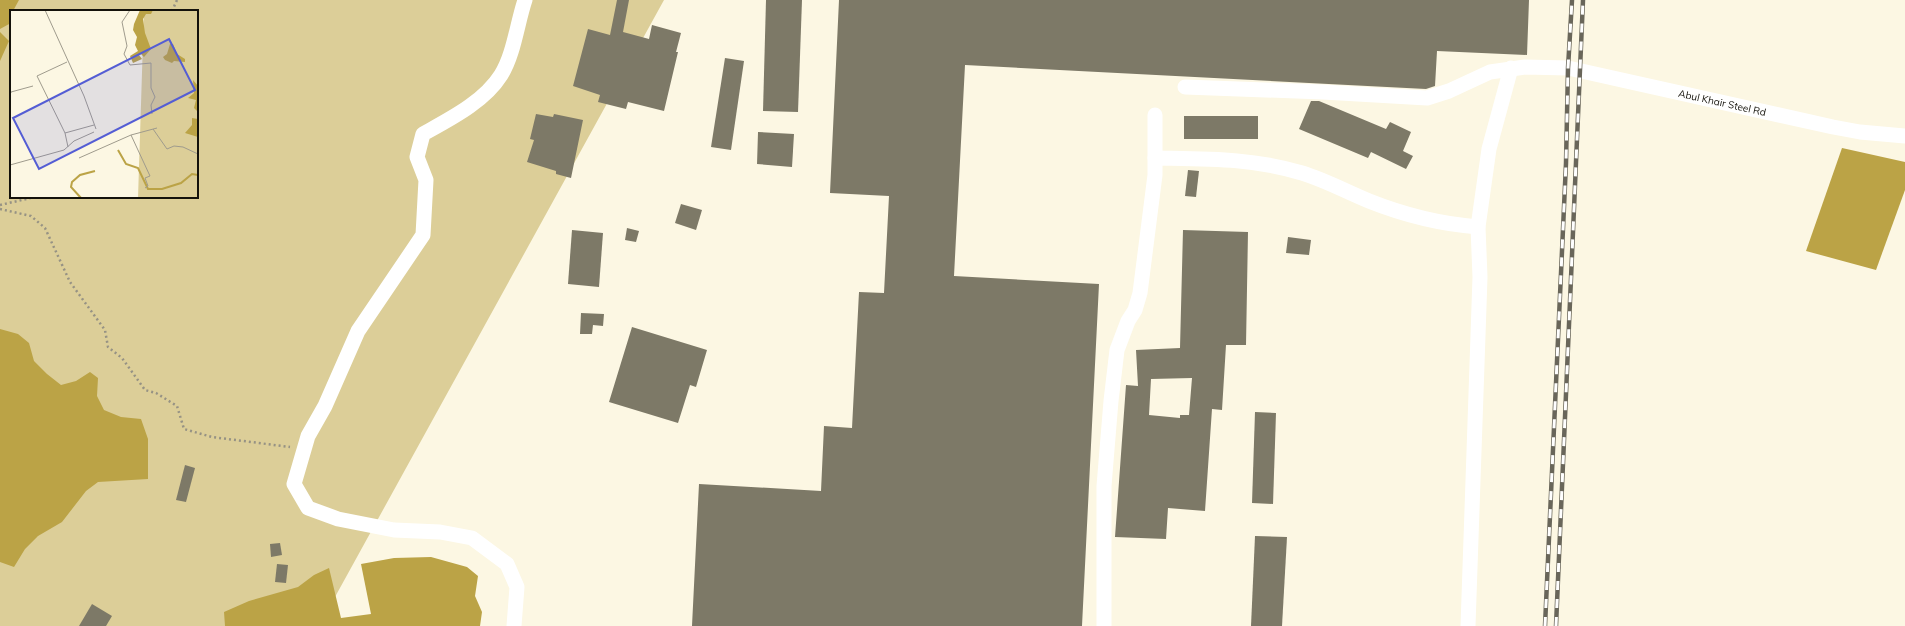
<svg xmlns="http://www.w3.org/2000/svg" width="1905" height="626" viewBox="0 0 1905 626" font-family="Mulish,sans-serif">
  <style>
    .green { fill: #dcce98; fill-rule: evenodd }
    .water { fill: #bba346 }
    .building { fill: #7d7967; fill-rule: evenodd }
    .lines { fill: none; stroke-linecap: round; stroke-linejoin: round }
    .path { stroke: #969284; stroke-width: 2.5; stroke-dasharray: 2 3; stroke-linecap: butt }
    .minor { stroke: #fff; stroke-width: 15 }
    .rail-casing { stroke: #69665a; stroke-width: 4.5 }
    .rail { stroke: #fff; stroke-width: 3; stroke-dasharray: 9; stroke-linecap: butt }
    .labels { text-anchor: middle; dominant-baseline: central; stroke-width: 3; stroke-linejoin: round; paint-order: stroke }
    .street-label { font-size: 10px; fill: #14120b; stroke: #fff }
    .inset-river { fill: none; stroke: #bba346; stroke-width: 2 }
    .inset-road { fill: none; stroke: #9f9b8d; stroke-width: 1 }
    .view { fill: #545dd4; fill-opacity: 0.15; stroke: #545dd4; stroke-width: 2 }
    .inset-edge { fill: none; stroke: #14120b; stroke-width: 2 }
  </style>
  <rect width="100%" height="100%" fill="#fcf7e3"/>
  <path class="green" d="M 0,0 L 664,0 L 319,626 L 0,626 ZM 11,11 L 197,11 L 197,197 L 11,197 Z"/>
  <g class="water">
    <polygon points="0,0 19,0 13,11 11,11 11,23 0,29"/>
    <polygon points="0,32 9,41 0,61"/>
    <polygon points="1842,148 1905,162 1905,190 1876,270 1806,251"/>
    <polygon points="0,329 18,334 29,343 34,361 47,374 61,385 76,381 90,372 98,378 97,396 104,410 121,417 141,419 148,439 148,479 98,482 86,491 62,522 38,536 25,549 14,567 0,562"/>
    <polygon points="431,557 467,567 478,576 475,596 482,612 480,626 225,626 224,612 249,601 298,587 314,575 329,568 341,618 371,614 361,564 394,558"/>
  </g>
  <g class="building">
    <polygon points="617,0 629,0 623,32 649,39 652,25 681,33 676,52 678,52 664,111 628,102 626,109 598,102 600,95 573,86 588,29 610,35"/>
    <polygon points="766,0 802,0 798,112 763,111"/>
    <polygon points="839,0 1529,0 1527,55 1437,51 1435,86 1426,89 965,65 954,276 1099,284 1082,626 692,626 699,484 821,491 824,426 852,428 859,292 884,293 889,196 830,193"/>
    <polygon points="725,58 744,61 731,150 711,147"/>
    <polygon points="1311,101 1319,101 1386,129 1390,122 1411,132 1403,151 1413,156 1406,169 1371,152 1368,158 1299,129"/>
    <polygon points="536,114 553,117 554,114 583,120 571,178 556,174 556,171 527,162 534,140 530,139"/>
    <rect x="1184" y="116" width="74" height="23"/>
    <polygon points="758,132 794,134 792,167 757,164"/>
    <polygon points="1188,170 1199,171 1196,197 1185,196"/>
    <polygon points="681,204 702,210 696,230 675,223"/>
    <polygon points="627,228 639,231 636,242 625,240"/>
    <polygon points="572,230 603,233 599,287 568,284"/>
    <path d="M 1183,230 L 1248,232 L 1246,345 L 1226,345 L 1222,410 L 1212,409 L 1205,511 L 1168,508 L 1166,539 L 1115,537 L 1126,385 L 1138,386 L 1136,350 L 1180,348 ZM 1192,378 L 1189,415 L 1180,415 L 1180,418 L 1149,415 L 1151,379 Z"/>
    <polygon points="1288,237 1311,240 1309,255 1286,253"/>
    <polygon points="581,313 604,314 603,326 593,325 592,334 580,334"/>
    <polygon points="632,327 707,350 696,387 690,385 678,423 609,402"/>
    <polygon points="1255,412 1276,413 1273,504 1252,503"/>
    <polygon points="185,465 195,468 186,502 176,500"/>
    <polygon points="1255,536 1287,537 1282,626 1251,626"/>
    <polygon points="280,543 282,555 271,557 270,544"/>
    <polygon points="277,564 288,565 286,583 275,582"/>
    <polygon points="92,604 112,616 106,626 79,626"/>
  </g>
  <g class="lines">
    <g class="path">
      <polyline points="172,11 177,0"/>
      <polyline points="0,205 35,197"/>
      <polyline points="0,209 31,216 45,228 70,282 105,330 108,347 122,358 145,390 156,393 177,406 184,429 212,437 290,447"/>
    </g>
    <g class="minor">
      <path id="s1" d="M 1185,87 L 1323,92 L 1427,98 L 1449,91 L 1490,72 L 1525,67 L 1568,68 L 1833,127 L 1860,132 L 1905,136"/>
      <path d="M 1155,158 C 1207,159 1252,158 1302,173 C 1325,180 1347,192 1369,201 C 1404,215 1441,224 1478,227"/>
      <path d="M 514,626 L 517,587 L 507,564 L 472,538 L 440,532 L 394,530 L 338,519 L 308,508 L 294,484 L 308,436 L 325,406 L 358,331 L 423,235 L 426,180 L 417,157 L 423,134 C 450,119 484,102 501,75 C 514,54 517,24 525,0"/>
      <polyline points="1104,626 1104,486 1111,401 1117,350 1128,321 1135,310 1140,293 1155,175 1155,115"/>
      <polyline points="1468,626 1480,277 1478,227 1489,149 1511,68"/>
    </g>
    <defs>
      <g id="rail">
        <polyline points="1545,626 1566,163 1568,68 1572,0"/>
        <polyline points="1556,626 1583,0"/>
      </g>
    </defs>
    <use href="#rail" class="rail-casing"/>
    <use href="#rail" class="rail"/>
  </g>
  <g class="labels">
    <g class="street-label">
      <text stroke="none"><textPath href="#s1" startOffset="547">Abul Khair Steel Rd</textPath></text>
    </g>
  </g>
  <g transform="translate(10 10)">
    <rect width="188" height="188" fill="#fcf7e3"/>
    <path d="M 134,0 L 188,0 L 188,188 L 128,188 Z" fill="#dcce98"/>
    <path d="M 130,0 L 143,0 L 141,4 L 136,4 L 133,9 L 135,23 L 141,39 L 134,47 L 131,44 L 129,45 L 132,49 L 123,53 L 120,46 L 128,41 L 125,35 L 127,27 L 123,20 L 124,14 ZM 160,34 L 163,34 L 167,44 L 175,49 L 175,52 L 164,51 L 162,53 L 155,50 L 153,47 L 157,44 ZM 183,70 L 188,76 L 188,102 L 184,98 L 186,90 L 178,88 L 184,83 ZM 182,108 L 188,109 L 188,127 L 175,123 L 182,115 Z" fill="#bba346"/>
    <path class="inset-river" d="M 108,140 L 116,154 L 128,158 L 138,179 L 152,179 L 171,173 L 182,164 L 188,165M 71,188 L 61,177 L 62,172 L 70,165 L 85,161"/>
    <path class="inset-road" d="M 35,0 L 74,86 L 86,119M 120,0 L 112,12 L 117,36 L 114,44 L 120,55 L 141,53 L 141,78 L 145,87 L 141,95 L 142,104M 57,52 L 27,66 L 55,123 L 58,137M 0,85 L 1,82 L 23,76M 143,119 L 157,139 L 164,136 L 173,137 L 188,144M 55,123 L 84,115M 121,125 L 140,166 L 135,168 L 138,176 L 135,178M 69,148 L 121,125 L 147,118M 0,155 L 54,140 L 64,131 L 84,122"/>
    <path class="view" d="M 159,29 L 185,80 L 29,159 L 3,108 Z"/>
    <rect width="188" height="188" class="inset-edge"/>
  </g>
</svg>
